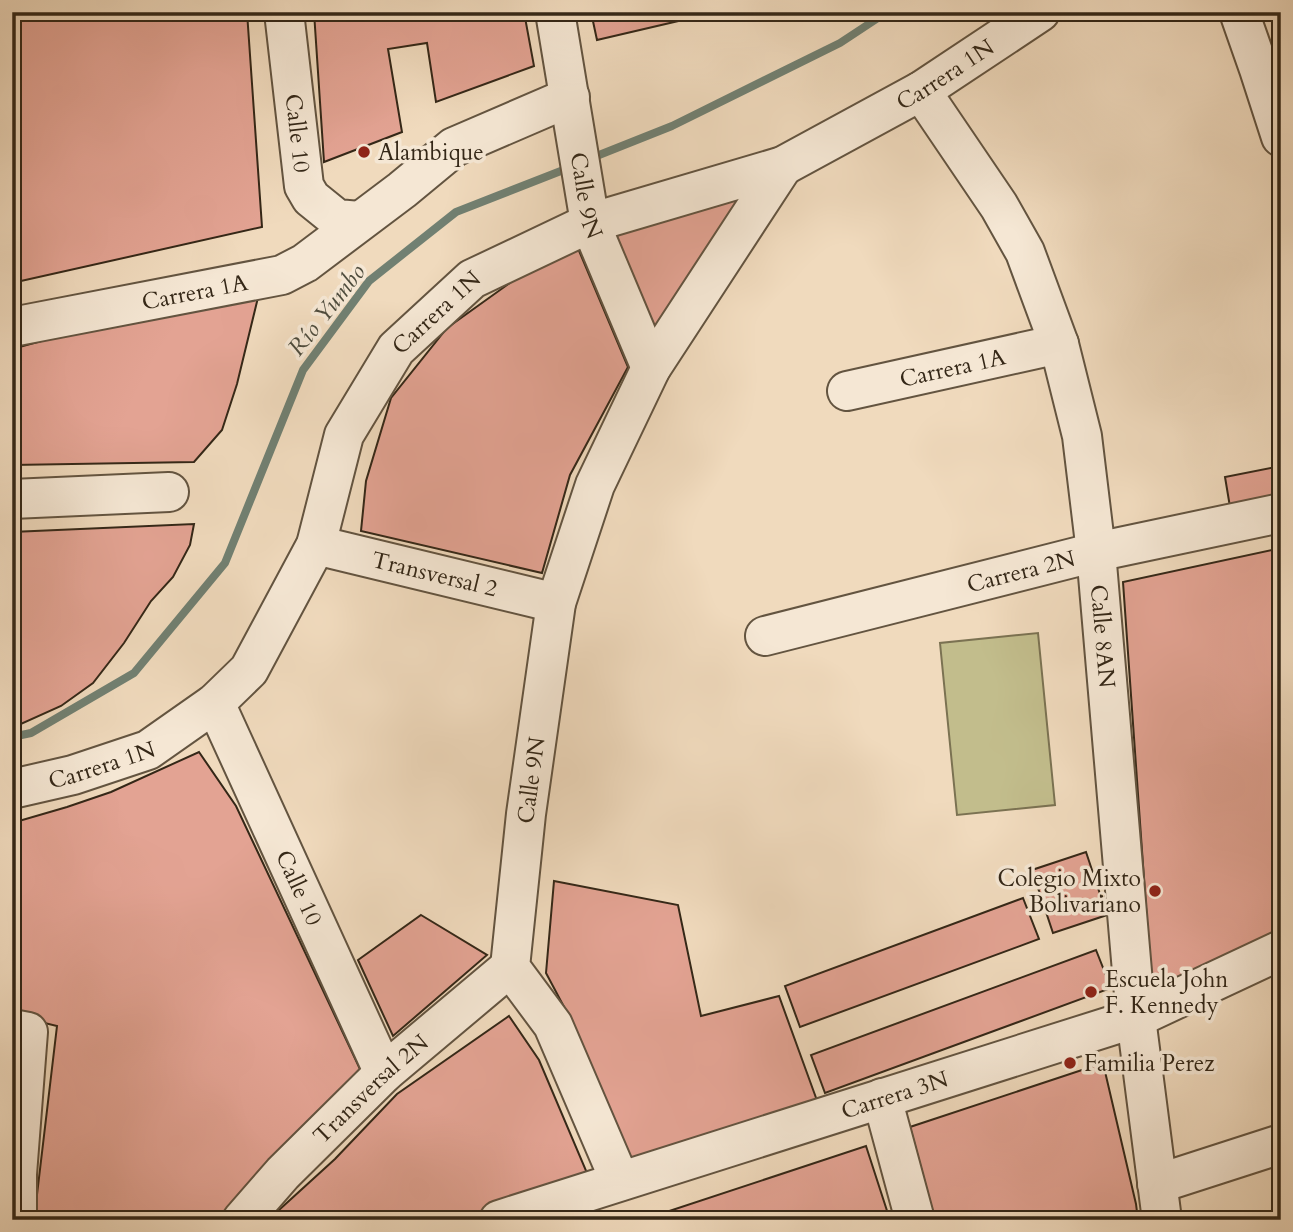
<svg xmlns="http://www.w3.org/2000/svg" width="1293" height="1232" viewBox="0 0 1293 1232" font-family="Cardo,serif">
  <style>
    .green { fill: #c2bd8c; stroke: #7b7252; stroke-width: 2 }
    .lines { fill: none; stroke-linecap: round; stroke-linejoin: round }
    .stream { stroke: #718072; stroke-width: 8 }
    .building { fill: #e3a393; stroke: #342717; stroke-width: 2 }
    .minor-casing { stroke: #635440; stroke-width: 42 }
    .minor { stroke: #f5e7d4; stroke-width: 38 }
    .poi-dot { fill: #8f2418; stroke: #f5e7d4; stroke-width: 2.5 }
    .labels { text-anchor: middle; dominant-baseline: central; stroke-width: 7; stroke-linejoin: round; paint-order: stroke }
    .street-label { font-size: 23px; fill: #342717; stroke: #f5e7d4 }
    .poi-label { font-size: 23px; fill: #342717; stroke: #f5e7d4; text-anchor: start }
    .water-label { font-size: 24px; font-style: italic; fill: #4e4c3d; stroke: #f5e7d4 }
  </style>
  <rect width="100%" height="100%" fill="#f0dabd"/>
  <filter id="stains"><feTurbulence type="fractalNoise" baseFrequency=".00286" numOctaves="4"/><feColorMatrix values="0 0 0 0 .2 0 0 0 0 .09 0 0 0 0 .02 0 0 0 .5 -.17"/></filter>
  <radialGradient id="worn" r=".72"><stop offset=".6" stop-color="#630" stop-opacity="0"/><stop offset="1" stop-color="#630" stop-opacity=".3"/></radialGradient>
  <polygon class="green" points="1038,633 1055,805 957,815 940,643"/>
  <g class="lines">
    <g class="stream">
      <polyline points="589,159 672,126 840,43 887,12"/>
      <polyline points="12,737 31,733 134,673 225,563 303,370 369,281 456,212 571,167"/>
    </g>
  </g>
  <g class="building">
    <polygon points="12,12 247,12 262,227 12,283"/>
    <polygon points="314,12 524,12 534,66 436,102 427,43 388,49 402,132 324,162"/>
    <polygon points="591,12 717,12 597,40"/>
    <polygon points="728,188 738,206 653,334 607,221"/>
    <polygon points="577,246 628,367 570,475 542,573 361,531 366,481 391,398 447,328 514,280"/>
    <polygon points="262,281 237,384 222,430 194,462 12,465 12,349"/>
    <polygon points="1281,466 1281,497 1230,507 1225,477"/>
    <polygon points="194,524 190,545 173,577 151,601 124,643 93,683 61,706 12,728 12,532"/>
    <polygon points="1281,548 1281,936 1152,992 1123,582"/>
    <polygon points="199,752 236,806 360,1069 223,1220 34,1220 57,1026 12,1015 12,823 67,807 111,792"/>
    <polygon points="1086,852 1107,915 1053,933 1032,870"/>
    <polygon points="554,881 678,905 701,1016 779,996 819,1106 632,1162 571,1020 546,973"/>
    <polygon points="1023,898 1039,939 800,1027 785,986"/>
    <polygon points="421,915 487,955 393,1036 358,960"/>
    <polygon points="1096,950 1111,988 825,1093 811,1055"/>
    <polygon points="509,1016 539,1060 590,1180 457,1220 268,1220 335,1159 397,1094"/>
    <polygon points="1103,1063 1136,1204 1138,1220 935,1220 910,1127"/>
    <polygon points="866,1146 890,1220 642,1220"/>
  </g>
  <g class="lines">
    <defs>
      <g id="minor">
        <path id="s1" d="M 284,12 L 304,186 L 311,198 L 337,219 L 359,221"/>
        <path id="s2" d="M 555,12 L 590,223 L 651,368"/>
        <polyline points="1239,12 1259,69 1281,137"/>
        <path id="s3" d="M 921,91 L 999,206 L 1025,252 L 1059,344 L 1082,436 L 1096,552 L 1136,1018 L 1162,1220"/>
        <path id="s4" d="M 12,327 L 282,275 L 305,263 L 402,190 L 454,147 L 570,97"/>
        <path id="s5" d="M 847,391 L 1059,344"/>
        <polyline points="12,499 169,492"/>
        <path id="s6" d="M 316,545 L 556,603"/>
        <path id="s7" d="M 765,636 L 1096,552 L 1281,513"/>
        <path id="s8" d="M 215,703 L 384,1073"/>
        <path id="s9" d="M 12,789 L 73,775 L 148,750 L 215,703 L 249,670 L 316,545 L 344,435 L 396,349 L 472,279 L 590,223 L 783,166 L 921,91 L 1040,12"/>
        <polyline points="12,1029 28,1032 17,1174 17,1220"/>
        <polyline points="882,1098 915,1220"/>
        <path id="s10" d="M 620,1181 L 553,1025 L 510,967 L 526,814 L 556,603 L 595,485 L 651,368 L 783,166"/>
        <polyline points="1157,1184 1281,1144"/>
        <path id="s11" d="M 242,1220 L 283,1173 L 384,1073 L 510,967"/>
        <path id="s12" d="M 499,1220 L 1136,1018 L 1281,950"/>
      </g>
    </defs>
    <use href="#minor" class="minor-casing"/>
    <use href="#minor" class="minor"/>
  </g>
  <g class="poi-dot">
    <circle cx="364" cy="152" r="7"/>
    <circle cx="1155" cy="891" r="7"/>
    <circle cx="1091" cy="992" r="7"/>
    <circle cx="1070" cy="1063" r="7"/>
  </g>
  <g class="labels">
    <g class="street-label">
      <text stroke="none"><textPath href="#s9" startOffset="1248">Carrera 1N</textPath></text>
      <text stroke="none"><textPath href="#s1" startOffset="122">Calle 10</textPath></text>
      <text stroke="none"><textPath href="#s2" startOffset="186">Calle 9N</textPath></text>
      <text stroke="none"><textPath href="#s4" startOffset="186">Carrera 1A</textPath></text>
      <text stroke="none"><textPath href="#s9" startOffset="681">Carrera 1N</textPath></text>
      <text stroke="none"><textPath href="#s5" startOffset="108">Carrera 1A</textPath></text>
      <text stroke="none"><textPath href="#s7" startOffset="264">Carrera 2N</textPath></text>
      <text stroke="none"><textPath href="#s6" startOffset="122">Transversal 2</textPath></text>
      <text stroke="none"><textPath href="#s3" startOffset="586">Calle 8AN</textPath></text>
      <text stroke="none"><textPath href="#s9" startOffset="93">Carrera 1N</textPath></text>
      <text stroke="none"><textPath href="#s10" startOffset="430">Calle 9N</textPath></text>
      <text stroke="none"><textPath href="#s8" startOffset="203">Calle 10</textPath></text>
      <text stroke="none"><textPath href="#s11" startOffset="184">Transversal 2N</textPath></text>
      <text stroke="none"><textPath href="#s12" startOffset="415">Carrera 3N</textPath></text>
    </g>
    <g class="poi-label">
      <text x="378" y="152">Alambique</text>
      <text x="1141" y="878" text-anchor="end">Colegio Mixto<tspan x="1141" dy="26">Bolivariano</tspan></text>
      <text x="1105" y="979">Escuela John<tspan x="1105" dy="26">F. Kennedy</tspan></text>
      <text x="1084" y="1063">Familia Perez</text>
    </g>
    <g class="water-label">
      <text transform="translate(327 310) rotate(-52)">Río Yumbo</text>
    </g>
  </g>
  <rect width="1293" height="1232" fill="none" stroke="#f0dabd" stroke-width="42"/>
  <rect x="14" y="14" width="1265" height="1204" fill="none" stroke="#342717" stroke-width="3.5"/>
  <rect x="21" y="21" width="1251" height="1190" fill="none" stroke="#342717" stroke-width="2"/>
  <rect width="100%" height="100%" filter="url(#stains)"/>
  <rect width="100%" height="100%" fill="url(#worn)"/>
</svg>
